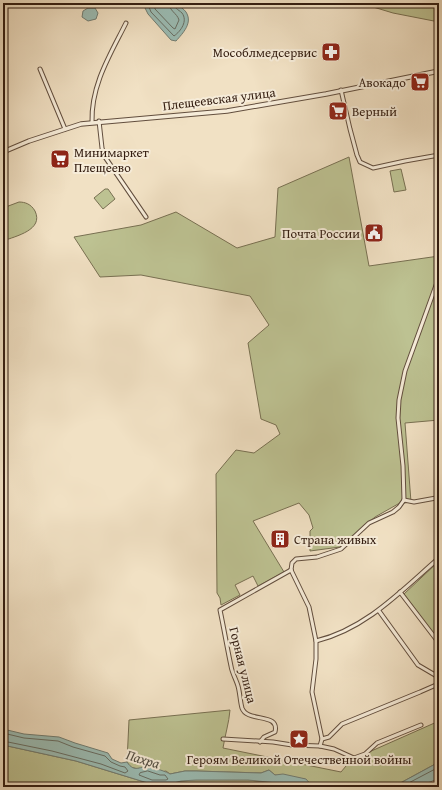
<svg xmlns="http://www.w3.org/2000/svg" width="442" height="790" viewBox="0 0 442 790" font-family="'Gentium Book Plus',serif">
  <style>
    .green { fill: #bdc292; stroke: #787052 }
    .water { fill: #9bbdb5; stroke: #717d73 }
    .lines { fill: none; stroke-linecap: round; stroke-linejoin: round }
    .shore { stroke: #676d63; stroke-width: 1 }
    .minor-casing { stroke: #624e3e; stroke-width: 5 }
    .tertiary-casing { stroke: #624e3e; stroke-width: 5.5 }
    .minor { stroke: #f6ecd9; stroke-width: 3 }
    .tertiary { stroke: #f6ecd9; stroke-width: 3.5 }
    .labels { text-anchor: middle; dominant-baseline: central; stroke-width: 4; stroke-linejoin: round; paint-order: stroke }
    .poi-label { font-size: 13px; fill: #331d11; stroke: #f6ecd9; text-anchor: end }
    .street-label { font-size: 13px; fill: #331d11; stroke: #f6ecd9 }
    .water-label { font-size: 14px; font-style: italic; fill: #524d42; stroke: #f6ecd9 }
  </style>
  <rect width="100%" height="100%" fill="#f1e1c4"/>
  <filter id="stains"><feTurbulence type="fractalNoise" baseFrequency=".005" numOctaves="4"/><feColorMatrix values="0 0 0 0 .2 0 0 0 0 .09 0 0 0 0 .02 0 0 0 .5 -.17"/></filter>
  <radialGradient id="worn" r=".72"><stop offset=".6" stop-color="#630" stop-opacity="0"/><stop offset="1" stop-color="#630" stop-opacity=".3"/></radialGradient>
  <g class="green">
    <polygon points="360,3 439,3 439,22 393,13"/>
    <polygon points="349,157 369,266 439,256 439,420 405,423 411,502 398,504 375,517 340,547 310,551 310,531 313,528 309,515 299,503 253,521 284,572 258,586 253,576 235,585 240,595 221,605 220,598 217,593 216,474 236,450 254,453 280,434 276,425 261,419 248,343 269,325 250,296 141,275 100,277 74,237 141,225 176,212 237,248 275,237 278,188"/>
    <polygon points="401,169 406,190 394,192 390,171"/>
    <polygon points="105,189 108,189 115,199 103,209 94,198"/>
    <path d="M 19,202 C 25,202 31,204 35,211 C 44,230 16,236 3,241 L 3,208 Z"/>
    <polygon points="439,561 439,641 404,594"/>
    <path d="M 230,710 C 229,723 225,735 223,748 L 341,772 L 351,760 L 439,721 L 439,762 L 393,787 L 313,787 L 305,779 L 275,775 L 269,770 L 261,773 L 196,771 L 185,771 L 170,774 L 166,771 L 161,772 L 148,767 L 138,769 L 130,767 L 127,762 L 129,720 Z"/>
    <polygon points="3,745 76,761 151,784 170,784 181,781 196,780 248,780 277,783 279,787 3,787"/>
  </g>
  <g class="water">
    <path d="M 146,3 L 176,3 C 179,6 184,9 186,12 C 193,23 183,33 176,41 L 171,40 L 148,14 L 144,6 Z"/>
    <polygon points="88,8 95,8 98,13 96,19 88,21 82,17 83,11"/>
    <path d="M 3,729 L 24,734 L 59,737 L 75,743 L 108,753 L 112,759 L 121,763 L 127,762 C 135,774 140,765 150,767 C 155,768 167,772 170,774 L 185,771 L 196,771 L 261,773 L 269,770 L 275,775 L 283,774 L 306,779 L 313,787 L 279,787 L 277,783 L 248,780 L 196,780 L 181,781 L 170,784 L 151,784 L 76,761 L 3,745 Z"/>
    <polygon points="439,762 439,778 419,787 393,787"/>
  </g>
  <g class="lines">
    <g class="shore">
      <path d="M 149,3 L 149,7 L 151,12 L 174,36 C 181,31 188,21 182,13 C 178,9 174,9 174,3"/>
      <path d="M 154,3 L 155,9 L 173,28 L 175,29 L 179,20 C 177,13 169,11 169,3"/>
      <polyline points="3,733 24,738 58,741 73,747 105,756 111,762 120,766 125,767 128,771 125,773 101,764 52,751 3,741"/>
      <polygon points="148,771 160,775 165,775 168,779 166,780 152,780 139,775 140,773"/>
      <polyline points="401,787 439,767"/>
    </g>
    <defs>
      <g id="minor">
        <polyline points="40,69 65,129"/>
        <polyline points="341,90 350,129 357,155 360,162 373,168 405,161 439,155"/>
        <polyline points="99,121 102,148 105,157 146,217"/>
        <path d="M 92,122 C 91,85 110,55 126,23"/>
        <polyline points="404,500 403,466 398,418 399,400 405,371 439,277"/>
        <polyline points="404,500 414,502 436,498 439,500"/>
        <polyline points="291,570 309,607 316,641 316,659 312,692 322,739 320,746"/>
        <polyline points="291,570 292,563 296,559 317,557 341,549 369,523 393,512 399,507 404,500"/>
        <polyline points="400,592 439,643"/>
        <polyline points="379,611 418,665 435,675 439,680"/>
        <path d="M 316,641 C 366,629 402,590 439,558"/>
        <polyline points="223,739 273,742 292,745 320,746 334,749 354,758 365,754 377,743 421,725"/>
        <polyline points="322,739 329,737 342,724 420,692 436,685 439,682"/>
        <path d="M 260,742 L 264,737 L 275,732 C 280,712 247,723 242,708 C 240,701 240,693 238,686 C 236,679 232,673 231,666 C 227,647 224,629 220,610 L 291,570"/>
      </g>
      <polyline id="tertiary" points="3,152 29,141 81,124 227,111 326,94 439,71"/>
    </defs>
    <use href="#minor" class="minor-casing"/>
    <use href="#tertiary" class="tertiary-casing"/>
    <use href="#minor" class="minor"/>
    <use href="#tertiary" class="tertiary"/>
  </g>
  <defs>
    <symbol id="pharmacy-square" viewBox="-11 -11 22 22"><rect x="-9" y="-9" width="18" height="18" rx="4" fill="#8f2418" stroke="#f6ecd9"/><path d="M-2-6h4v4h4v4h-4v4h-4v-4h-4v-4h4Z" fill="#fff"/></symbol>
    <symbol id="supermarket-square" viewBox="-11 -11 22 22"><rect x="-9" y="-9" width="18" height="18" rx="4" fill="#8f2418" stroke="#f6ecd9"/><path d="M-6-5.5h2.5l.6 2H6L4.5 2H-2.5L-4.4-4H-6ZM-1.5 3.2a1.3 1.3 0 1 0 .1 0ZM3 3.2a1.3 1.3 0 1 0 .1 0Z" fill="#fff"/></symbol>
    <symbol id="civic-square" viewBox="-11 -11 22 22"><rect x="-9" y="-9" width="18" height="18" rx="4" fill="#8f2418" stroke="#f6ecd9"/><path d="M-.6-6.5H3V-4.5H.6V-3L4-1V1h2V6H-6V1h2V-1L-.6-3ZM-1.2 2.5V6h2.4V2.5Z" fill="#fff"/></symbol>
    <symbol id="building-square" viewBox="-11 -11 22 22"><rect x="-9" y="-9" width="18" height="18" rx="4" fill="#8f2418" stroke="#f6ecd9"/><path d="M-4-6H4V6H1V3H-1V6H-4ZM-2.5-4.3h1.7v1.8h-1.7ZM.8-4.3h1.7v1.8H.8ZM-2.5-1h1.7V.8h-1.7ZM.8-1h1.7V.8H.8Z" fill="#fff"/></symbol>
    <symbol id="sight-square" viewBox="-11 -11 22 22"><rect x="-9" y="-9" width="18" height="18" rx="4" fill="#8f2418" stroke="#f6ecd9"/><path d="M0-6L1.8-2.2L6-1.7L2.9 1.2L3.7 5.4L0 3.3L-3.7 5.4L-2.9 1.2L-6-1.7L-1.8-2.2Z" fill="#fff"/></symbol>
  </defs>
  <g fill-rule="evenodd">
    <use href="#pharmacy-square" x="320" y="41" width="22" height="22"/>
    <use href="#supermarket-square" x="409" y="71" width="22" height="22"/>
    <use href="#supermarket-square" x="327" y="100" width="22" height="22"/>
    <use href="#supermarket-square" x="49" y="148" width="22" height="22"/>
    <use href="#civic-square" x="363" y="222" width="22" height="22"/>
    <use href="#building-square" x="269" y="528" width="22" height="22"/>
    <use href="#sight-square" x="288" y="728" width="22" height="22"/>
  </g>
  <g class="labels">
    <g class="poi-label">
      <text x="317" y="52">Мособлмедсервис</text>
      <text x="406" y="82">Авокадо</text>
      <text x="352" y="111" text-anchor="start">Верный</text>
      <text x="74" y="152" text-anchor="start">Минимаркет<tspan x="74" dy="15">Плещеево</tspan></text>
      <text x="360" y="233">Почта России</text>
      <text x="294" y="539" text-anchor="start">Страна живых</text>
      <text x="299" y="759" text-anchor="middle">Героям Великой Отечественной войны</text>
    </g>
    <g class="street-label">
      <text transform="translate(219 99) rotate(-7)">Плещеевская улица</text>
      <text transform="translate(243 665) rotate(76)">Горная улица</text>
    </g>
    <g class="water-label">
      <text transform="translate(143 759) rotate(17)">Пахра</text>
    </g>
  </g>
  <rect width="442" height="790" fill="none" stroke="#f1e1c4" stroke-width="16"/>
  <rect x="4" y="4" width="434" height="782" fill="none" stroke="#331d11" stroke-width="2"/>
  <rect x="8" y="8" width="426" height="774" fill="none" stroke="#331d11"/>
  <rect width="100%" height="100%" filter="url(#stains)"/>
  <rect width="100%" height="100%" fill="url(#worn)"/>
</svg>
